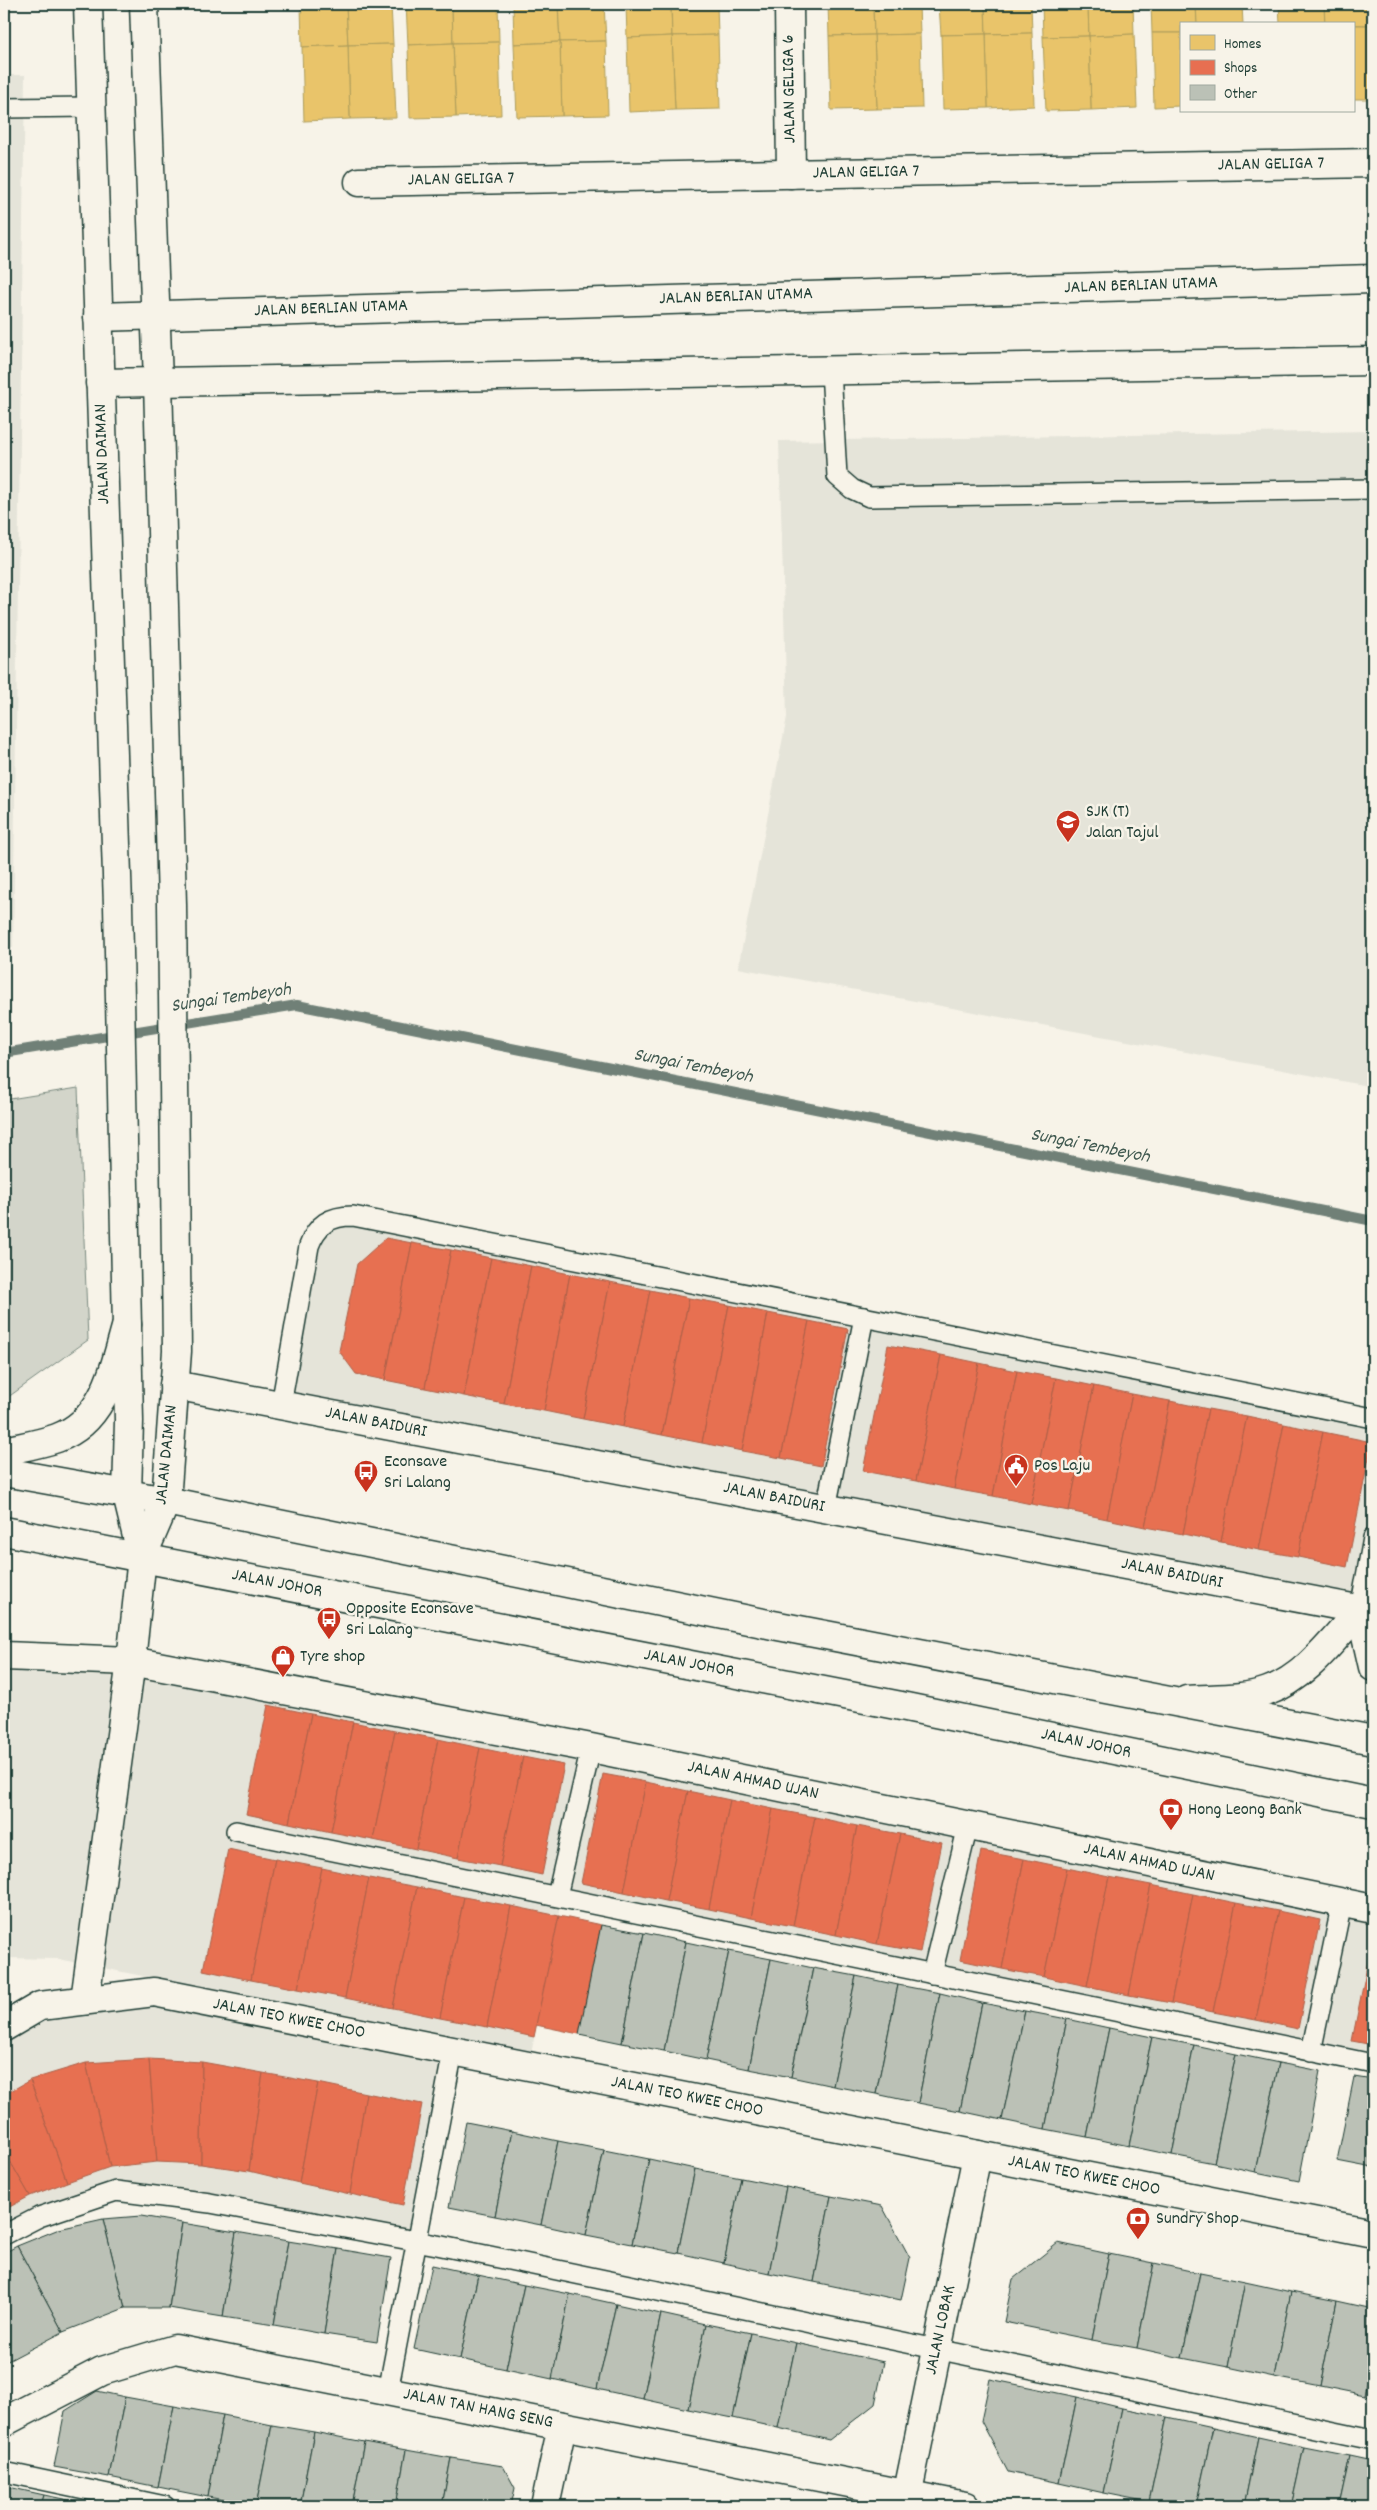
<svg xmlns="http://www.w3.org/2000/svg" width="1377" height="2510" viewBox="0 0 1377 2510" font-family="Dekko,sans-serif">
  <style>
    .built { fill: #e5e4d9 }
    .green { fill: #d3d5ca; stroke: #79897f }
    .homes { fill: #e9c46a; stroke: #ac9c5a }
    .shops { fill: #e76f51; stroke: #ab6048 }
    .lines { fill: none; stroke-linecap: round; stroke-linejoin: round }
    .stream { stroke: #6f8077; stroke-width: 10 }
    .building { fill: #bbc1b6; stroke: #1f3d34 }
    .service-casing { stroke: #1f3d34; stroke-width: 22 }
    .minor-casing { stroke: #1f3d34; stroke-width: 31 }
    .tertiary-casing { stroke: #1f3d34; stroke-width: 31 }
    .trunk-casing { stroke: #1f3d34; stroke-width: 31 }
    .service { stroke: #f7f3e8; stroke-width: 19 }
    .minor { stroke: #f7f3e8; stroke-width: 28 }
    .tertiary { stroke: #f7f3e8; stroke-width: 28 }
    .trunk { stroke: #f7f3e8; stroke-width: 28 }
    .labels { text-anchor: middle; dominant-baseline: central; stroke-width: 5; stroke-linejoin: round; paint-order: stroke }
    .street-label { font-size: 18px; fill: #1f3d34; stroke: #f7f3e8 }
    .poi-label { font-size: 18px; fill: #1f3d34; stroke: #f7f3e8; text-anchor: start }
    .water-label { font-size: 19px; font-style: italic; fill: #405950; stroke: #f7f3e8 }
  </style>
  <rect width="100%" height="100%" fill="#f7f3e8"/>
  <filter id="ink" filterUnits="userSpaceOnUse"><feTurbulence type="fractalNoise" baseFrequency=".02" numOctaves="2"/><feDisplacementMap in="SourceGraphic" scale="10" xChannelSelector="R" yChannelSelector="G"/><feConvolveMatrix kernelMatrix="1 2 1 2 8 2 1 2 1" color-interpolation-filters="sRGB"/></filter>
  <g filter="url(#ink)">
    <g class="built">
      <polygon points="4,75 25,75 13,948 4,949"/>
      <polygon points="1373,431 1373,1087 738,968 787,717 779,441"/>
      <polygon points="337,1207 353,1208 1373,1409 1373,1626 270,1415 306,1228 323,1213"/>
      <polygon points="4,1644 1373,1896 1373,2072 560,1907 531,2054 58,1959 4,1958"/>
      <polygon points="153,2006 459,2066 426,2234 211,2193 116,2182 35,2208 4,2225 4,2043 46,2017"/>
    </g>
    <polygon class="green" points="78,1088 88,1340 4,1400 4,1100"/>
    <g class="homes">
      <polygon points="301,4 346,4 348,45 302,47"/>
      <polygon points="346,4 391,4 393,44 348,45"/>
      <polygon points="406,4 452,4 453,43 408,45"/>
      <polygon points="452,4 498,4 499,42 453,43"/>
      <polygon points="513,4 558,4 560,42 514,44"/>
      <polygon points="558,4 604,4 606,41 560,42"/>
      <polygon points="626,4 671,4 672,36 627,38"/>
      <polygon points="671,4 717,4 718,35 672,36"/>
      <polygon points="828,4 873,4 874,35 829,36"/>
      <polygon points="873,4 919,4 920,34 874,35"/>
      <polygon points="939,4 985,4 986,34 941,35"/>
      <polygon points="985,4 1031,4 1032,33 986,34"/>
      <polygon points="1042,4 1088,4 1089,36 1043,37"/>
      <polygon points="1088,4 1133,4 1134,34 1089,36"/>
      <polygon points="1151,4 1196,4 1197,24 1181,24 1181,33 1152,33"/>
      <polygon points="1196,4 1242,4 1243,24 1197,24"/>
      <polygon points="1279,4 1324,4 1325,24 1280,24"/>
      <polygon points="1324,4 1370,4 1371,25 1325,24"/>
      <polygon points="1353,25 1371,25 1373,99 1353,99"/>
      <polygon points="1032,33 1034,106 988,108 986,34"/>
      <polygon points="1152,33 1181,33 1181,106 1154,107"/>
      <polygon points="920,34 922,108 877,109 874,35"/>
      <polygon points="986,34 988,108 943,109 941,35"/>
      <polygon points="1134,34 1137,108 1091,110 1089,36"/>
      <polygon points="718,35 720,109 675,110 672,36"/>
      <polygon points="874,35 877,109 831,110 829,36"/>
      <polygon points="672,36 675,110 629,112 627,38"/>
      <polygon points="1089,36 1091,110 1046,111 1043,37"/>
      <polygon points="606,41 608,115 562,116 560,42"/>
      <polygon points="499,42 501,115 456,117 453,43"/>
      <polygon points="560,42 562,116 517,117 514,44"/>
      <polygon points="453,43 456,117 410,118 408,45"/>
      <polygon points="393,44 396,118 350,119 348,45"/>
      <polygon points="348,45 350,119 304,121 302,47"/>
    </g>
    <g class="shops">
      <polygon points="386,1238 412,1243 385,1380 356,1374 339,1351 357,1264"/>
      <polygon points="412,1243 451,1250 425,1388 385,1380"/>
      <polygon points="451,1250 491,1258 464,1396 425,1388"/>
      <polygon points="491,1258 531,1266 504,1404 464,1396"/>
      <polygon points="531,1266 570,1274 544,1411 504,1404"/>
      <polygon points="570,1274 610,1282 583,1419 544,1411"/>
      <polygon points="610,1282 650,1290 623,1427 583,1419"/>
      <polygon points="650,1290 689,1298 662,1435 623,1427"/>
      <polygon points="689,1298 729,1305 702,1443 662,1435"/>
      <polygon points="729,1305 768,1313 742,1451 702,1443"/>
      <polygon points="768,1313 809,1321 781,1458 742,1451"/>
      <polygon points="809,1321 848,1329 821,1466 781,1458"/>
      <polygon points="888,1345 941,1355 916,1481 863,1471"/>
      <polygon points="941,1355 979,1363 954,1489 916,1481"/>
      <polygon points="979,1363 1017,1371 993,1496 954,1489"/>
      <polygon points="1017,1371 1056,1378 1031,1504 993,1496"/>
      <polygon points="1056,1378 1094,1386 1069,1511 1031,1504"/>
      <polygon points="1094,1386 1132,1394 1107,1519 1069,1511"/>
      <polygon points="1132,1394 1170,1401 1145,1527 1107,1519"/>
      <polygon points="1170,1401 1208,1409 1183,1534 1145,1527"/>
      <polygon points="1208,1409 1247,1416 1221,1542 1183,1534"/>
      <polygon points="1247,1416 1284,1424 1259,1550 1221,1542"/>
      <polygon points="1284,1424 1323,1432 1298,1557 1259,1550"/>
      <polygon points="1323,1432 1372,1442 1347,1567 1298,1557"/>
      <polygon points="268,1705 311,1714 289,1823 246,1814"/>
      <polygon points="311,1714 353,1722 331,1832 289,1823"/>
      <polygon points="353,1722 395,1731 373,1840 331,1832"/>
      <polygon points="395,1731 438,1739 416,1849 373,1840"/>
      <polygon points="438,1739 480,1748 458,1858 416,1849"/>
      <polygon points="480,1748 523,1757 500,1866 458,1858"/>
      <polygon points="523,1757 564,1765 542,1875 500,1866"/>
      <polygon points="603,1774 646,1782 624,1892 581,1883"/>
      <polygon points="646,1782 688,1791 666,1901 624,1892"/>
      <polygon points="688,1791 730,1800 709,1909 666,1901"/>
      <polygon points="730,1800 773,1809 751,1918 709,1909"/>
      <polygon points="773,1809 815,1817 793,1926 751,1918"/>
      <polygon points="815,1817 857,1826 836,1935 793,1926"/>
      <polygon points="857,1826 900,1834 877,1944 836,1935"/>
      <polygon points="900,1834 942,1843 920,1952 877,1944"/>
      <polygon points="228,1849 275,1859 251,1980 203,1970"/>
      <polygon points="981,1851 1024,1859 1002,1969 960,1960"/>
      <polygon points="275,1859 322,1868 298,1989 251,1980"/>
      <polygon points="1024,1859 1067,1868 1044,1977 1002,1969"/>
      <polygon points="322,1868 369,1878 345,1998 298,1989"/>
      <polygon points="1067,1868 1109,1877 1087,1986 1044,1977"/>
      <polygon points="1109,1877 1151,1885 1129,1995 1087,1986"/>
      <polygon points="369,1878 417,1887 393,2008 345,1998"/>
      <polygon points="1151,1885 1193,1894 1171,2003 1129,1995"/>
      <polygon points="417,1887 464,1897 440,2018 393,2008"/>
      <polygon points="1193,1894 1236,1903 1213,2012 1171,2003"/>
      <polygon points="464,1897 511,1906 487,2027 440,2018"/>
      <polygon points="1236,1903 1278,1911 1256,2020 1213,2012"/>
      <polygon points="511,1906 559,1916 534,2037 487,2027"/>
      <polygon points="1278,1911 1320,1920 1298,2029 1256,2020"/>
      <polygon points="559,1916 601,1925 579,2034 536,2025"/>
      <polygon points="1373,1936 1373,2045 1352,2041"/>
      <polygon points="149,2059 157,2162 110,2167 86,2063"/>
      <polygon points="149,2059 202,2062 201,2164 157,2162"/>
      <polygon points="202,2062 263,2073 249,2171 201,2164"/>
      <polygon points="86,2063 110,2167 67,2182 30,2080"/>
      <polygon points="263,2073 318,2083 299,2183 249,2171"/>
      <polygon points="30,2080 67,2182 30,2196 4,2151 4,2095"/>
      <polygon points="318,2083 366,2093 350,2194 299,2183"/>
      <polygon points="366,2093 422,2104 403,2205 350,2194"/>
      <polygon points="4,2151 30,2196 4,2210"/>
    </g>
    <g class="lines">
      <polyline class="stream" points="4,1053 297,1005 1373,1221"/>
    </g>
    <g class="building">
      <polygon points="601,1925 644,1933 622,2043 579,2034"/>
      <polygon points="644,1933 686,1942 664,2051 622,2043"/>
      <polygon points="686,1942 729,1951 706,2060 664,2051"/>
      <polygon points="729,1951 771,1959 749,2069 706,2060"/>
      <polygon points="771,1959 813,1968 791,2077 749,2069"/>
      <polygon points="813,1968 856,1976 833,2086 791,2077"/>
      <polygon points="856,1976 898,1985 876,2094 833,2086"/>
      <polygon points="898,1985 940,1993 918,2103 876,2094"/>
      <polygon points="940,1993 982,2003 960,2111 918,2103"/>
      <polygon points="982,2003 1025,2011 1002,2120 960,2111"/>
      <polygon points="1025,2011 1067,2019 1045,2129 1002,2120"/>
      <polygon points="1067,2019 1109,2028 1087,2137 1045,2129"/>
      <polygon points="1109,2028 1152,2037 1129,2146 1087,2137"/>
      <polygon points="1152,2037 1194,2045 1172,2155 1129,2146"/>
      <polygon points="1194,2045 1236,2054 1214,2163 1172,2155"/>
      <polygon points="1236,2054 1279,2063 1256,2172 1214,2163"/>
      <polygon points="1279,2063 1320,2071 1299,2181 1256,2172"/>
      <polygon points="1354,2077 1373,2080 1373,2168 1337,2161"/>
      <polygon points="466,2122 512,2131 495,2216 449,2207"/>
      <polygon points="512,2131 558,2141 541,2225 495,2216"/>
      <polygon points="558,2141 604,2150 586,2235 541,2225"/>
      <polygon points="604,2150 649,2159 632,2244 586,2235"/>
      <polygon points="649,2159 695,2169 678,2253 632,2244"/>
      <polygon points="695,2169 741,2178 724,2263 678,2253"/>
      <polygon points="741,2178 786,2187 769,2273 724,2263"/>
      <polygon points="786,2187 831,2196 814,2282 769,2273"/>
      <polygon points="831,2196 882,2206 910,2258 901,2300 814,2282"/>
      <polygon points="141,2216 182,2223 169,2308 125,2308 103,2219"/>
      <polygon points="103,2219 125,2308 63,2332 17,2246 59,2229"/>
      <polygon points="182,2223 236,2232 223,2317 169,2308"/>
      <polygon points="236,2232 288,2241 274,2325 223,2317"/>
      <polygon points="288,2241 338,2249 324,2334 274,2325"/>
      <polygon points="1058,2243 1109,2254 1092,2340 1004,2322 1013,2279"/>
      <polygon points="17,2246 63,2332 4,2363 4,2253"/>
      <polygon points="338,2249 391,2258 377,2342 324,2334"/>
      <polygon points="1109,2254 1154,2263 1137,2348 1092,2340"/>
      <polygon points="1154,2263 1200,2273 1182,2358 1137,2348"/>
      <polygon points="432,2265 478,2275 460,2359 414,2349"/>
      <polygon points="1200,2273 1245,2282 1228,2367 1182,2358"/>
      <polygon points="478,2275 524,2285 506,2369 460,2359"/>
      <polygon points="1245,2282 1291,2292 1274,2377 1228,2367"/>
      <polygon points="524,2285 570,2294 552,2379 506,2369"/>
      <polygon points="1291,2292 1337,2301 1320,2386 1274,2377"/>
      <polygon points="570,2294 616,2304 597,2389 552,2379"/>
      <polygon points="1337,2301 1373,2309 1373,2356 1365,2395 1320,2386"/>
      <polygon points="616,2304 661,2314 643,2399 597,2389"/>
      <polygon points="661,2314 706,2324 688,2409 643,2399"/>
      <polygon points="706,2324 751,2333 733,2418 688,2409"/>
      <polygon points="751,2333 796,2343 778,2428 733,2418"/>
      <polygon points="796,2343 884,2362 875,2404 829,2440 778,2428"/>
      <polygon points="1373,2356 1373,2397 1365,2395"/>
      <polygon points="990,2379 1077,2397 1059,2483 1008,2472 981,2421"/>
      <polygon points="97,2391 125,2397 109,2477 54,2467 65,2411"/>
      <polygon points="125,2397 174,2406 158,2487 109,2477"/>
      <polygon points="1077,2397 1122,2408 1104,2493 1059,2483"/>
      <polygon points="174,2406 223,2415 208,2497 158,2487"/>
      <polygon points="1122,2408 1167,2417 1149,2502 1104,2493"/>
      <polygon points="223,2415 272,2425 256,2506 208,2497"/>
      <polygon points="1167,2417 1213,2427 1196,2506 1169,2506 1149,2502"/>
      <polygon points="272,2425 314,2432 300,2506 256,2506"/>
      <polygon points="1213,2427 1258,2437 1244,2506 1196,2506"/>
      <polygon points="314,2432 364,2442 352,2506 300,2506"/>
      <polygon points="1258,2437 1304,2447 1291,2506 1244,2506"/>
      <polygon points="364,2442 406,2450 396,2506 352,2506"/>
      <polygon points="1304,2447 1350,2456 1339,2506 1291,2506"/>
      <polygon points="406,2450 451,2458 442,2506 396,2506"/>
      <polygon points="1350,2456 1373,2461 1373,2506 1339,2506"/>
      <polygon points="451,2458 503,2466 515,2488 511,2506 442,2506"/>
      <polygon points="4,2486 44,2495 41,2506 4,2506"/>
      <polygon points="44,2495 83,2503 82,2506 41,2506"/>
    </g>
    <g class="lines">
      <defs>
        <g id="service">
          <polyline points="4,108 91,107"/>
          <polyline points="831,370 837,476 852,489 869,497 1373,489"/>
          <path d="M 281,1405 L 309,1246 C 317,1224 330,1216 353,1216 L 1373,1418"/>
          <polyline points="826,1508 864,1317"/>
          <polyline points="1360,1610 1373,1538"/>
          <polyline points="236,1831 1373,2064"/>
          <polyline points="557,1896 591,1748"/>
          <polyline points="932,1974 968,1826"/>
          <polyline points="1311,2052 1342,1903"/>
          <polyline points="4,2235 39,2217 116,2191 210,2203 437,2245 1373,2440"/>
          <polyline points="388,2391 453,2051"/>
          <polyline points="4,2472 165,2506"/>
        </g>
        <g id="minor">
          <polyline points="789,4 791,174"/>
          <polyline points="359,182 1373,163"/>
          <polyline points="174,1385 1373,1612"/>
          <polyline points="1360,1610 1373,1667"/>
          <polyline points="4,1656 131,1661 591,1748 1373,1909"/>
          <path d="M 1187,1700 C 1213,1698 1243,1700 1268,1691 C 1306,1678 1334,1638 1360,1610"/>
          <polyline points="85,2000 131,1661 142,1557"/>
          <polyline points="4,2027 40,2006 154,1992 1373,2233"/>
          <polyline points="4,2422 102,2371 175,2349 965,2506"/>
          <polyline points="545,2506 562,2426"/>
          <polyline points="905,2506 977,2155"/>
        </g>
        <g id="tertiary">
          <polyline points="88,4 118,905 129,1421 127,1495 142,1557"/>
          <polyline points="98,317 1373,279"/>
          <polyline points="100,383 1373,361"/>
          <polyline points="142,1557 166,1501 177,1351 172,904 158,382 144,4"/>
        </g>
        <g id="trunk">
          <path d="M 4,1451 C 21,1447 40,1444 57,1438 C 105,1421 114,1368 127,1324"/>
          <polyline points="4,1472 166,1501 773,1625 1373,1740"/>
          <polyline points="4,1531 901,1706 1373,1803"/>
        </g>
      </defs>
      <use href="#service" class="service-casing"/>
      <use href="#minor" class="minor-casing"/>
      <use href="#tertiary" class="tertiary-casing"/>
      <use href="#trunk" class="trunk-casing"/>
      <use href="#service" class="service"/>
      <use href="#minor" class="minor"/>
      <use href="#tertiary" class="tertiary"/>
      <use href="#trunk" class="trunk"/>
    </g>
  </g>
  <defs>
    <symbol id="school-pin" viewBox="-11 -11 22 30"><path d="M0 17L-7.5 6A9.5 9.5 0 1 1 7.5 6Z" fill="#c8321e" stroke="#f7f3e8"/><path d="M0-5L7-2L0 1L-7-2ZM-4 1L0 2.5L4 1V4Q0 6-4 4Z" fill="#fff"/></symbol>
    <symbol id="civic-pin" viewBox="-11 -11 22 30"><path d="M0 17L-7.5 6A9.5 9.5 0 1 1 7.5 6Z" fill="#c8321e" stroke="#f7f3e8"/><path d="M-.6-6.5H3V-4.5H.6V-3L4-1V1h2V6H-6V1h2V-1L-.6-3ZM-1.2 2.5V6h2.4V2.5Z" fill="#fff"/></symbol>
    <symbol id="bus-pin" viewBox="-11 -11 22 30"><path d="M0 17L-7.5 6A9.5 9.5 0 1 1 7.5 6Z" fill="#c8321e" stroke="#f7f3e8"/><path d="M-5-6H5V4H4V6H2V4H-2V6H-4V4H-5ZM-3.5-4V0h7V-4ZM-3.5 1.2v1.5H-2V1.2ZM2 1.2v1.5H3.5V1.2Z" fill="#fff"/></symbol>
    <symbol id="shop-pin" viewBox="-11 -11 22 30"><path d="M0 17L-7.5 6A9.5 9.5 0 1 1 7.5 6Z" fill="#c8321e" stroke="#f7f3e8"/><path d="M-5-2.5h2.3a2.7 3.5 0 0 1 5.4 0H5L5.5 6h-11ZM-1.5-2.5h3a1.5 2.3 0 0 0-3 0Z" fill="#fff"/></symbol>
    <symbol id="bank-pin" viewBox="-11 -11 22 30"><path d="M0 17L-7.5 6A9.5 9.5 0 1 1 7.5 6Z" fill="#c8321e" stroke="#f7f3e8"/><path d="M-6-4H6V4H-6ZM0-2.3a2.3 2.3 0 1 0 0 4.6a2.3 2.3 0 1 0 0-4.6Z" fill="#fff"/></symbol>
  </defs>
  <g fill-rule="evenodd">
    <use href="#school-pin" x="1054" y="808" width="28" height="38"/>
    <use href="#civic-pin" x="1002" y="1452" width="28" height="38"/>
    <use href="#bus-pin" x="352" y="1458" width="28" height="38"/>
    <use href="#bus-pin" x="315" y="1605" width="28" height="38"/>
    <use href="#shop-pin" x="269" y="1643" width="28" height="38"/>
    <use href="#bank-pin" x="1157" y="1796" width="28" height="38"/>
    <use href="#bank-pin" x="1124" y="2205" width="28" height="38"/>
  </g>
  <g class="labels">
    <g class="street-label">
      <text transform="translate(790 89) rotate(-91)">JALAN GELIGA 6</text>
      <text transform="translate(1271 165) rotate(-1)">JALAN GELIGA 7</text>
      <text transform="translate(866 173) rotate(-1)">JALAN GELIGA 7</text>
      <text transform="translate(461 180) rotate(-1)">JALAN GELIGA 7</text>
      <text transform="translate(1141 286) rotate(-2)">JALAN BERLIAN UTAMA</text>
      <text transform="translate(736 297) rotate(-2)">JALAN BERLIAN UTAMA</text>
      <text transform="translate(331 309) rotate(-2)">JALAN BERLIAN UTAMA</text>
      <text transform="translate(103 454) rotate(-92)">JALAN DAIMAN</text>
      <text transform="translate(376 1423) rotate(11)">JALAN BAIDURI</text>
      <text transform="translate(167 1455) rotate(-84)">JALAN DAIMAN</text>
      <text transform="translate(774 1498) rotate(11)">JALAN BAIDURI</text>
      <text transform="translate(1172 1574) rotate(11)">JALAN BAIDURI</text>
      <text transform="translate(277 1584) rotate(11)">JALAN JOHOR</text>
      <text transform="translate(689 1664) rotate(11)">JALAN JOHOR</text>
      <text transform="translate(1086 1744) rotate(12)">JALAN JOHOR</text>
      <text transform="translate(753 1781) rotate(12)">JALAN AHMAD UJAN</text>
      <text transform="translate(1149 1863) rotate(12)">JALAN AHMAD UJAN</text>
      <text transform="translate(289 2019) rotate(11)">JALAN TEO KWEE CHOO</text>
      <text transform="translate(687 2097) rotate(11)">JALAN TEO KWEE CHOO</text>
      <text transform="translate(1084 2176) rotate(11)">JALAN TEO KWEE CHOO</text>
      <text transform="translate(941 2330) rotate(-78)">JALAN LOBAK</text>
      <text transform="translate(478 2409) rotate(11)">JALAN TAN HANG SENG</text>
    </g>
    <g class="poi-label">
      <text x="1086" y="812">SJK (T)<tspan x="1086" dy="21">Jalan Tajul</tspan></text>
      <text x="384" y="1462">Econsave<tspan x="384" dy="21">Sri Lalang</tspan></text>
      <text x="1034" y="1466">Pos Laju</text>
      <text x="346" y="1609">Opposite Econsave<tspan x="346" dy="21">Sri Lalang</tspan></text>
      <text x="300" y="1657">Tyre shop</text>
      <text x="1188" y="1810">Hong Leong Bank</text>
      <text x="1156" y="2219">Sundry Shop</text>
    </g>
    <g class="water-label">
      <text transform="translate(231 999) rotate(-8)">Sungai Tembeyoh</text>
      <text transform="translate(693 1067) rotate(11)">Sungai Tembeyoh</text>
      <text transform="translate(1090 1147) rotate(11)">Sungai Tembeyoh</text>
    </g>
  </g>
  <rect width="1377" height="2510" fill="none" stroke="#f7f3e8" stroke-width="20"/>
  <rect x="10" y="10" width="1357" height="2490" fill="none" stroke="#1f3d34" stroke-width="2" filter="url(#ink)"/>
  <rect x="1180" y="22" width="175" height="90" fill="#f7f3e8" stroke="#a1aaa0"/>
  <rect x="1190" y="35" width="25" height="15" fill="#e9c46a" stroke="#a1aaa0"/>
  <text x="1224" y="48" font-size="15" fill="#1f3d34">Homes</text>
  <rect x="1190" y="60" width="25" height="15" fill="#e76f51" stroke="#a1aaa0"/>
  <text x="1224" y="72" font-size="15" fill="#1f3d34">Shops</text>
  <rect x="1190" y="85" width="25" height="15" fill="#bbc1b6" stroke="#a1aaa0"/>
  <text x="1224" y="98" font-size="15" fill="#1f3d34">Other</text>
</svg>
